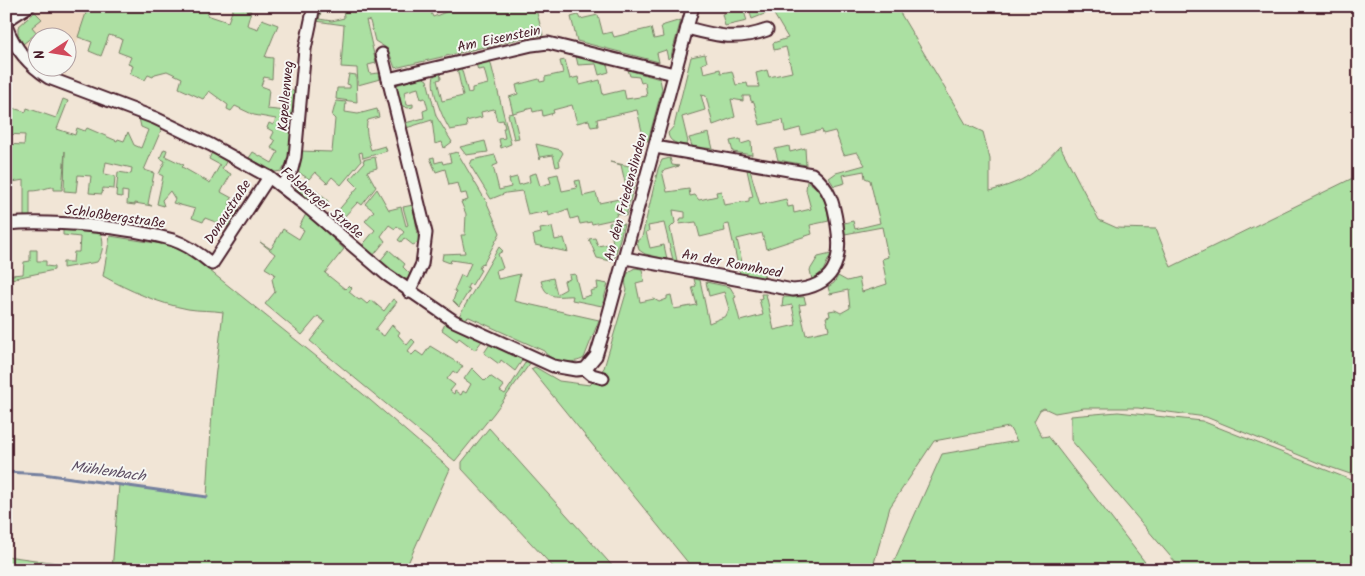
<svg xmlns="http://www.w3.org/2000/svg" width="1365" height="576" viewBox="0 0 1365 576" font-family="Kalam,sans-serif">
  <style>
    .built { fill: #eed9c3 }
    .green { fill: #abe0a2; stroke: #7a8066 }
    .lines { fill: none; stroke-linecap: round; stroke-linejoin: round }
    .stream { stroke: #74809f; stroke-width: 3 }
    .minor-casing { stroke: #4a1f2b; stroke-width: 15 }
    .minor { stroke: #f6f6f2; stroke-width: 11 }
    .labels { text-anchor: middle; dominant-baseline: central; stroke-width: 4; stroke-linejoin: round; paint-order: stroke }
    .street-label { font-size: 14px; fill: #4a1f2b; stroke: #f6f6f2 }
    .water-label { font-size: 15px; font-style: italic; fill: #5f5065; stroke: #f6f6f2 }
  </style>
  <rect width="100%" height="100%" fill="#f1e5d6"/>
  <filter id="ink" filterUnits="userSpaceOnUse"><feTurbulence type="fractalNoise" baseFrequency=".02" numOctaves="2"/><feDisplacementMap in="SourceGraphic" scale="10" xChannelSelector="R" yChannelSelector="G"/><feConvolveMatrix kernelMatrix="1 2 1 2 8 2 1 2 1" color-interpolation-filters="sRGB"/></filter>
  <g filter="url(#ink)">
    <polygon class="built" points="43,6 110,6 87,13 65,77 44,68 68,68 68,38 38,38 37,62 18,37 19,24"/>
    <g class="green">
      <polygon points="89,6 210,6 207,15 228,22 234,6 251,11 247,25 258,29 262,19 278,25 265,57 273,58 272,79 264,77 261,86 269,89 267,109 287,111 290,89 296,93 290,156 282,171 275,172 249,158 253,152 272,163 278,152 271,148 275,141 271,138 274,132 267,128 269,123 273,125 276,119 254,115 235,106 231,111 227,109 228,105 209,91 203,99 179,88 182,78 167,71 155,74 153,77 148,75 145,80 130,74 133,66 128,64 131,57 118,52 122,39 109,35 101,56 89,51 92,42 78,37 86,13 84,12"/>
      <polygon points="343,6 428,6 433,17 461,6 535,6 543,35 531,36 395,68 388,49 375,41 370,21 366,20 376,63 368,65 370,74 379,73 380,79 358,85 357,68 341,67 344,25 316,21 320,8 322,9 319,19 332,21 344,18"/>
      <path d="M 757,6 L 896,6 L 966,124 L 983,132 L 990,159 L 990,191 C 1028,180 1033,175 1060,146 L 1099,220 L 1117,228 L 1156,229 L 1171,267 L 1359,175 L 1359,477 L 1321,464 L 1206,417 L 1138,408 L 1084,408 L 1055,413 L 1044,408 L 1040,410 L 1034,421 L 1042,437 L 1048,436 L 1151,570 L 890,570 L 942,454 L 1017,441 L 1009,427 L 934,441 L 890,507 L 872,570 L 694,570 L 531,369 L 535,367 L 559,381 L 590,385 L 604,368 L 627,290 C 624,281 625,272 635,268 L 642,269 L 644,281 L 636,283 L 640,302 L 654,299 L 659,302 L 667,299 L 667,296 L 671,295 L 674,309 L 697,305 L 692,287 L 696,286 L 694,279 L 700,280 L 709,323 L 726,316 L 729,309 L 724,292 L 709,296 L 706,282 L 730,287 L 736,297 L 734,298 L 740,321 L 763,315 L 759,299 L 762,298 L 761,294 L 766,294 L 774,330 L 796,325 L 792,305 L 782,307 L 783,297 L 804,297 L 806,304 L 799,305 L 806,335 L 829,330 L 826,317 L 830,316 L 829,311 L 835,310 L 841,313 L 850,308 L 848,290 L 830,294 L 828,287 L 834,283 L 838,276 L 847,281 L 859,278 L 862,292 L 887,284 L 882,259 L 888,257 L 882,227 L 845,234 L 844,223 L 853,221 L 855,229 L 880,223 L 870,180 L 865,178 L 864,171 L 843,175 L 845,183 L 834,186 L 829,178 L 836,173 L 865,165 L 857,152 L 844,155 L 835,131 L 823,134 L 822,130 L 802,135 L 800,128 L 785,132 L 783,120 L 760,125 L 754,102 L 751,101 L 750,96 L 743,96 L 743,101 L 731,99 L 735,117 L 713,125 L 706,96 L 701,95 L 705,110 L 682,117 L 688,142 L 686,145 C 678,144 669,143 668,133 L 674,126 L 691,57 L 705,54 L 707,62 L 702,64 L 704,73 L 720,69 L 721,73 L 732,71 L 736,85 L 747,83 L 748,87 L 759,87 L 756,73 L 767,70 L 769,77 L 792,72 L 786,47 L 774,50 L 773,43 L 788,38 L 772,11 L 752,19 L 750,13 Z"/>
      <polygon points="743,8 747,21 725,26 722,14"/>
      <polygon points="35,12 42,19 32,27 37,33 23,44 18,37 18,27"/>
      <polygon points="578,15 580,19 598,15 603,34 612,32 614,37 651,28 654,39 663,37 661,26 681,20 671,56 668,59 666,50 657,53 659,62 577,41 571,17"/>
      <polygon points="576,56 607,64 609,72 599,75 596,64 578,65"/>
      <path d="M 490,60 L 511,144 L 501,148 L 499,139 L 505,138 L 503,128 L 505,128 L 503,120 L 497,121 L 494,109 L 481,112 L 482,117 L 466,121 L 467,127 L 450,130 C 443,119 428,85 435,74 L 440,72 L 441,79 L 437,80 L 442,101 L 463,96 L 457,68 L 461,67 L 468,93 L 472,92 L 472,88 L 488,84 L 484,69 L 478,70 L 476,64 Z"/>
      <polygon points="565,60 570,79 578,77 580,85 600,80 603,95 624,90 626,99 647,96 645,82 641,83 639,77 630,76 628,70 660,79 662,89 648,141 644,140 637,110 597,119 598,126 591,127 589,120 577,123 572,105 553,110 554,113 543,116 542,110 533,112 532,108 513,113 519,138 514,139 508,114 513,113 509,97 518,94 516,85 539,79 540,82 545,81 545,77 563,73 560,61"/>
      <polygon points="349,74 356,75 357,102 336,99 337,88 350,88 350,85 347,84"/>
      <polygon points="422,77 427,80 436,116 452,142 444,148 442,142 435,144 432,120 406,128 405,123 424,118 423,111 428,109 425,98 421,99 418,88 404,92 407,105 413,104 413,107 408,108 400,105 396,85"/>
      <path d="M 63,99 L 68,101 L 57,129 L 75,135 L 77,128 L 85,131 L 87,128 L 117,141 L 118,139 L 124,141 L 128,132 L 134,145 L 141,148 L 148,130 L 141,127 L 139,118 L 162,128 L 144,170 L 154,173 L 148,204 L 152,206 L 135,203 L 135,205 L 127,204 L 128,192 L 122,191 L 122,197 L 116,196 L 118,172 L 131,174 L 132,168 L 106,162 L 104,174 L 115,176 L 114,189 L 103,188 L 102,194 L 89,193 L 91,176 L 78,175 L 76,192 L 64,191 L 65,151 L 62,190 L 54,190 L 54,187 C 46,187 42,191 30,191 L 30,219 L 24,219 L 24,180 L 12,182 L 12,189 L 6,189 L 6,144 L 24,145 L 25,135 L 6,134 L 6,106 L 26,112 L 27,108 L 56,118 Z"/>
      <path d="M 336,101 L 346,102 L 345,112 L 358,114 L 377,109 L 379,117 L 368,120 C 364,127 369,144 371,150 L 385,146 L 387,151 L 363,158 L 362,152 L 359,153 L 361,161 L 341,185 L 332,177 L 327,183 L 315,172 L 309,179 L 298,172 L 300,151 L 332,152 L 335,119 L 332,116 Z"/>
      <polygon points="709,133 713,149 692,146 689,138"/>
      <polygon points="740,139 741,144 751,141 752,155 733,152 730,141"/>
      <polygon points="485,141 488,152 466,155 460,147"/>
      <polygon points="536,144 561,150 563,153 559,160 560,166 556,167 553,155 541,157 540,160"/>
      <polygon points="789,146 790,152 805,148 806,165 778,160 775,149"/>
      <polygon points="164,149 167,150 165,156 184,165 182,167 210,183 220,165 209,159 212,152 227,160 222,169 231,174 221,192 232,198 229,204 243,211 231,228 205,218 203,222 192,218 195,209 173,203 175,199 170,191 162,200 164,206 157,204 163,176 159,174 165,161 160,158"/>
      <polygon points="457,152 487,203 500,233 484,263 481,264 479,269 481,270 472,285 469,284 467,288 470,289 459,307 453,301 456,292 454,291 461,275 465,277 471,263 451,260 450,263 442,260 443,254 465,253 461,235 465,235 466,214 461,202 468,200 466,193 461,194 458,183 449,185 445,169 436,172 430,158 434,157 435,163 442,161 443,164 451,162 449,154"/>
      <polygon points="495,155 498,164 493,166 499,190 511,187 509,179 517,177 519,185 530,182 529,175 536,173 540,186 551,183 549,176 558,174 562,191 577,188 575,181 580,180 583,196 596,193 599,203 624,198 623,192 627,191 621,165 610,162 634,167 637,175 626,216 617,213 615,219 592,224 591,222 580,224 578,217 571,219 568,209 549,216 548,211 528,215 522,191 506,193 491,199 470,165 472,160"/>
      <polygon points="375,157 377,168 367,171 376,187 362,205 358,202 342,219 336,213 358,187 350,179 364,163 363,160"/>
      <path d="M 670,158 L 672,165 L 679,166 L 662,171 L 667,192 L 689,189 L 690,196 L 695,195 L 699,200 L 717,196 L 716,192 L 721,191 L 724,205 L 749,201 L 749,198 L 753,197 L 747,170 L 750,170 L 760,205 L 786,199 L 788,207 L 793,206 L 794,213 L 811,209 L 806,190 L 807,181 C 822,190 827,203 829,221 L 810,225 L 812,234 L 766,249 L 762,233 L 737,239 L 743,267 L 750,265 L 752,270 L 762,272 L 766,279 L 740,274 L 729,224 L 724,225 L 725,231 L 700,237 L 696,222 L 679,224 L 681,218 L 685,218 L 685,212 L 673,210 L 675,223 L 670,228 L 677,261 L 673,260 L 664,223 L 648,226 L 649,231 L 646,232 L 650,248 L 664,245 L 667,259 L 645,254 L 639,250 L 637,241 L 642,237 L 658,169 L 662,160 Z"/>
      <polygon points="297,179 308,184 329,202 321,210 296,189"/>
      <polygon points="377,189 389,210 401,207 406,226 408,225 403,207 413,205 419,242 413,245 404,238 401,242 398,240 404,232 397,226 395,229 389,225 381,236 385,241 373,256 361,247 375,230 365,221 374,211 365,204"/>
      <polygon points="306,214 344,249 325,273 345,289 349,285 352,288 349,292 359,300 361,299 367,304 371,300 384,311 393,299 397,302 375,330 384,336 392,325 400,332 398,335 407,345 412,339 415,342 407,352 412,355 416,351 423,356 430,346 463,366 457,374 453,371 447,379 455,385 450,391 454,394 455,391 461,395 463,391 466,393 471,384 464,379 472,368 485,381 490,376 504,386 500,391 505,394 527,360 531,362 494,413 455,461 310,341 325,322 318,316 302,335 265,304 275,292 272,279 275,274 265,268 275,254 260,242 271,249 283,229 299,239 304,230 299,227"/>
      <polygon points="614,222 624,224 615,257 611,261 597,258 589,239 595,238 598,246 613,243 609,223"/>
      <polygon points="552,227 555,240 564,238 568,252 535,245 533,235 541,233 540,229"/>
      <path d="M 63,229 L 101,234 C 105,242 102,255 97,262 L 63,268 L 63,262 L 73,262 L 74,252 L 79,252 L 80,237 L 63,235 Z"/>
      <path d="M 110,236 L 174,246 L 189,254 L 363,394 L 450,469 L 405,570 L 112,570 L 119,485 L 207,497 L 213,395 L 223,312 C 212,310 199,311 188,309 C 157,303 130,291 103,276 Z"/>
      <path d="M 499,247 L 503,251 L 498,254 L 503,268 L 496,270 L 498,279 L 520,274 L 514,301 L 599,320 L 584,358 C 574,365 550,362 544,351 L 469,317 L 464,319 L 459,316 Z"/>
      <polygon points="30,250 37,250 37,261 46,261 46,266 54,267 54,270 6,280 6,270 10,269 11,275 23,274 24,262 30,261"/>
      <polygon points="389,250 405,264 403,267 411,275 410,278 403,280 380,261"/>
      <polygon points="831,254 823,271 812,280 810,270 818,257"/>
      <path d="M 575,274 L 581,298 L 591,295 L 590,291 L 598,289 L 597,282 L 608,284 L 602,306 L 572,300 L 573,296 C 560,295 547,302 541,281 L 553,278 L 557,294 L 566,289 L 564,281 L 570,279 L 569,275 Z"/>
      <polygon points="445,324 482,341 475,350 459,338 457,341 442,330"/>
      <polygon points="490,344 523,359 515,371 501,360 499,364 484,353"/>
      <polygon points="1118,412 1202,421 1359,483 1359,570 1182,570 1071,440 1071,416"/>
      <polygon points="489,428 616,570 556,570 462,469 462,462"/>
      <polygon points="6,556 109,570 6,570"/>
    </g>
    <g class="lines">
      <polyline class="stream" points="6,472 43,474 207,497"/>
      <defs>
        <g id="minor">
          <polyline points="6,21 29,6"/>
          <path d="M 6,26 C 15,49 28,65 49,78 L 155,118 L 211,145 L 269,177 L 305,205 L 387,275 L 454,321 L 553,366 L 576,370 L 585,369 L 592,375 L 603,378"/>
          <path d="M 687,28 C 718,36 736,41 767,30"/>
          <polyline points="382,54 426,233 422,264 409,292"/>
          <polyline points="388,79 532,45 548,43 674,74"/>
          <polyline points="283,187 292,169 295,157 305,49 314,6"/>
          <path d="M 6,224 C 53,220 128,227 173,240 C 188,245 200,254 212,264 L 269,177"/>
          <path d="M 625,258 L 793,290 C 834,287 843,262 837,225 C 834,204 830,188 812,174 L 655,147"/>
          <polyline points="585,369 596,356 607,320 693,6"/>
        </g>
      </defs>
      <use href="#minor" class="minor-casing"/>
      <use href="#minor" class="minor"/>
    </g>
  </g>
  <g class="labels">
    <g class="street-label">
      <text transform="translate(499 39) rotate(-12)">Am Eisenstein</text>
      <text transform="translate(286 96) rotate(-85)">Kapellenweg</text>
      <text transform="translate(626 197) rotate(-75)">An den Friedenslinden</text>
      <text transform="translate(322 203) rotate(40)">Felsberger Straße</text>
      <text transform="translate(228 212) rotate(-57)">Donaustraße</text>
      <text transform="translate(115 217) rotate(8)">Schloßbergstraße</text>
      <text transform="translate(732 264) rotate(11)">An der Ronnhoed</text>
    </g>
    <g class="water-label">
      <text transform="translate(108 472) rotate(8)">Mühlenbach</text>
    </g>
  </g>
  <rect width="1365" height="576" fill="none" stroke="#f6f6f2" stroke-width="25"/>
  <rect x="12" y="12" width="1340" height="551" fill="none" stroke="#4a1f2b" stroke-width="2" filter="url(#ink)"/>
  <g transform="translate(52 52) rotate(258)"><circle r="24" fill="#f6f6f2" stroke="#b1a0a2"/>
  <path d="M0-4L9 19L0 12L-9 19Z" fill="#d1495b"/>
  <text y="-8" font-size="14" font-weight="bold" text-anchor="middle" fill="#4a1f2b">N</text>
  </g>
</svg>
